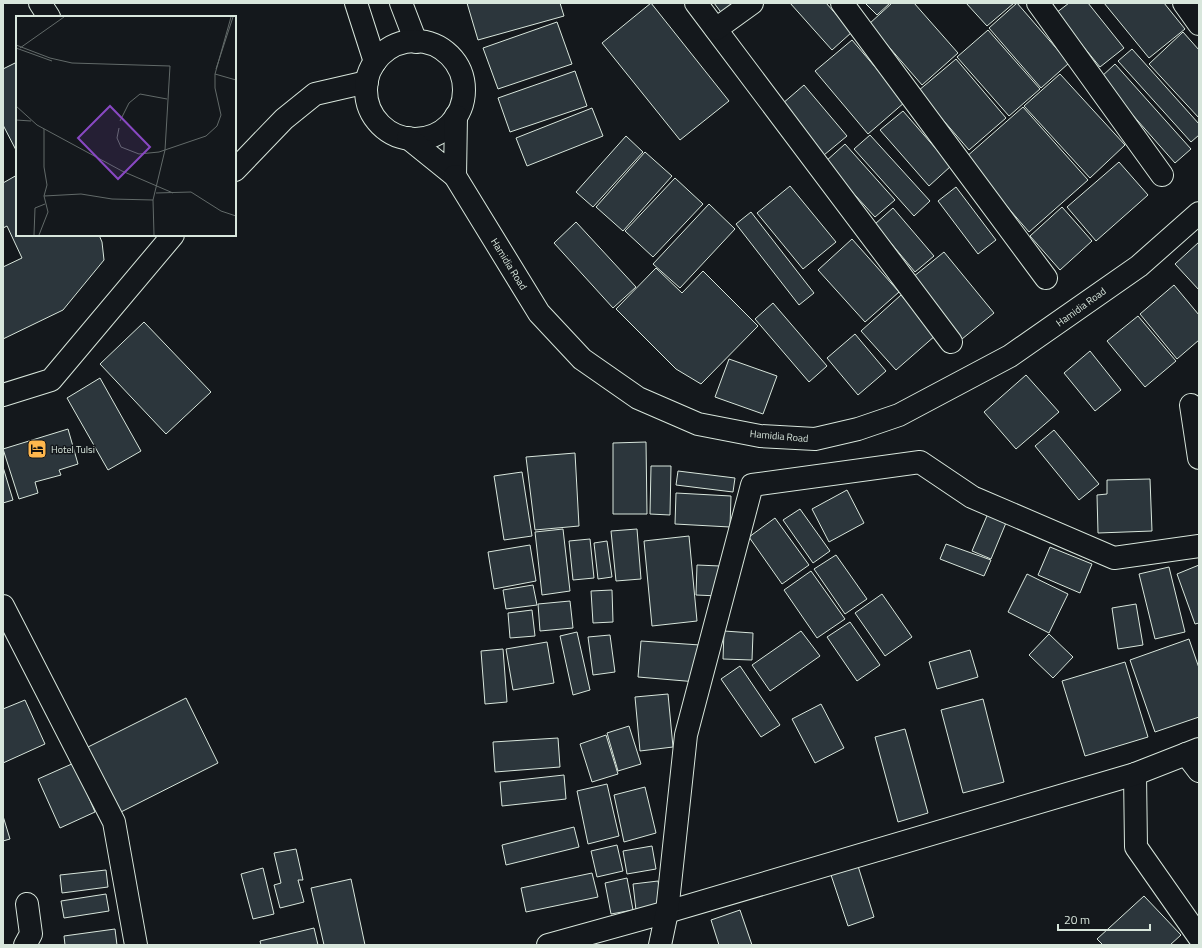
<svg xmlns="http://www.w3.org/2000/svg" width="1202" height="948" viewBox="0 0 1202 948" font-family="'Titillium Web',sans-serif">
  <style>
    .building { fill: #2c363c; stroke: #d8e6dc }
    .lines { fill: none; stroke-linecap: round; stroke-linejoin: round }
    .minor-casing { stroke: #d8e6dc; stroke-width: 24 }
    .major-casing { stroke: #d8e6dc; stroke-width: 24 }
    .minor { stroke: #14181c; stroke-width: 22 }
    .major { stroke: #14181c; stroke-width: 22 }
    .labels { text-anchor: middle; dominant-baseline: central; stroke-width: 3; stroke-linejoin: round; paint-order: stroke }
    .street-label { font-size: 10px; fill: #d8e6dc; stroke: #14181c }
    .poi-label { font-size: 10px; fill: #d8e6dc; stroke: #14181c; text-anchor: start }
    .inset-road { fill: none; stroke: #626a69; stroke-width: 1 }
    .view { fill: #8948c3; fill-opacity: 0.15; stroke: #8948c3; stroke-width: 2 }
    .inset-edge { fill: none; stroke: #d8e6dc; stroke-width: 2 }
  </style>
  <rect width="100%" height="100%" fill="#14181c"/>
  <g class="building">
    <polygon points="467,3 560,3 564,16 478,40"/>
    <polygon points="651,3 729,101 680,140 602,43"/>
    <polygon points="714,3 738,3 723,15"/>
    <polygon points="790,3 826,3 852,32 832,50"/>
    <polygon points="865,3 890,3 877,15"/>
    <polygon points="892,3 914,3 958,53 922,85 869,24"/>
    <polygon points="966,3 1014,3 987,26"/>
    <polygon points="1017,3 1069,63 1041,88 989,28"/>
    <polygon points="1069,3 1088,3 1124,48 1100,67 1056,13"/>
    <polygon points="1104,3 1164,3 1185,29 1149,58"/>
    <polygon points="557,22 572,64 498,89 483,48"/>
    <polygon points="988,30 1040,89 1009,116 957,57"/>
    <polygon points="1183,32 1199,50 1199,118 1149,64"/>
    <polygon points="852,40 905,102 868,134 815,71"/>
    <polygon points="1132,49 1199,124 1199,135 1191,142 1118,61"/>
    <polygon points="956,59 1006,118 969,150 918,91"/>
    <polygon points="15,63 17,66 17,152 3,125 3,69"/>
    <polygon points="1115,64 1191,149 1175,163 1100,78"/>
    <polygon points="575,71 587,106 510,132 498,98"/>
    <polygon points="1060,74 1125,145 1090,178 1024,106"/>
    <polygon points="804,85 847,136 824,155 782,104"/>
    <polygon points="1023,107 1088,180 1029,232 965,158"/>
    <polygon points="592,108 603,136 527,166 516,138"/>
    <polygon points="903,111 951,166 929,186 880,130"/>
    <polygon points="870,135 930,201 914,216 854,149"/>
    <polygon points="626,136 643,152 593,207 576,192"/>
    <polygon points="845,144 895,200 875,217 825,162"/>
    <polygon points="645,152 672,176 623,231 596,207"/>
    <polygon points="1119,162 1148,195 1096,241 1067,207"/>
    <polygon points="17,175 17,235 99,235 102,242 104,260 63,310 3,339 3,267 22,258 7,226 3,228 3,183"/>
    <polygon points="675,178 703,204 653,257 625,231"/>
    <polygon points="790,186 836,242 803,269 757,213"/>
    <polygon points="956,187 996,240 978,254 938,201"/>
    <polygon points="709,204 735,229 680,288 653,264"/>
    <polygon points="1062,207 1092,241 1060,270 1030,236"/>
    <polygon points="893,208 934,256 915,272 875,224"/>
    <polygon points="751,212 814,293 799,305 736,224"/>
    <polygon points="576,222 636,287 613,308 554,243"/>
    <polygon points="852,239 899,292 865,322 818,270"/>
    <polygon points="1199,242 1199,290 1175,264"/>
    <polygon points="944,252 994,313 962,339 913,277"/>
    <polygon points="656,268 682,293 703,271 758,326 701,384 676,369 616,309"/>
    <polygon points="1174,285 1199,315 1199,340 1177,359 1140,314"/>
    <polygon points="901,295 936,335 896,370 861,331"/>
    <polygon points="773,303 827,366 809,382 755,319"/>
    <polygon points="1138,316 1176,361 1145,387 1107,341"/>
    <polygon points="144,322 211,392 166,434 100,364"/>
    <polygon points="855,334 886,371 858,395 827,358"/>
    <polygon points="1090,351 1121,390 1095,411 1064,373"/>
    <polygon points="729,359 777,376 763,414 715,397"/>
    <polygon points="1026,375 1059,412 1016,449 984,412"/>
    <polygon points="100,378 141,451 108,470 67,398"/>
    <polygon points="68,429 78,464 59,470 61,475 35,482 38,493 19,499 3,449"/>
    <polygon points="1054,430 1099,484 1079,500 1035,446"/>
    <polygon points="646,442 647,514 613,514 613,443"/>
    <polygon points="575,453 579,526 535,530 526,457"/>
    <polygon points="651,466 671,466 670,515 650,514"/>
    <polygon points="3,467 13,500 3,503"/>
    <polygon points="678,471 735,478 733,492 676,485"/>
    <polygon points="522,472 532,536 504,540 494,476"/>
    <polygon points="1150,479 1152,531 1098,533 1097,495 1107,494 1107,480"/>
    <polygon points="847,490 864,523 829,542 812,509"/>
    <polygon points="676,493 731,496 730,527 675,524"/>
    <polygon points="800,509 830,551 813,563 783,520"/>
    <polygon points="989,511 1008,518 991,559 972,551"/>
    <polygon points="775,518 809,565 782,584 749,537"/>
    <polygon points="563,529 570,591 542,595 535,532"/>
    <polygon points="637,529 641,579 616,581 611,531"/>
    <polygon points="689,536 697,621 652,626 644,541"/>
    <polygon points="590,539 594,578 573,580 569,541"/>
    <polygon points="607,541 612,577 598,579 594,543"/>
    <polygon points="946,544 991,560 984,576 940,559"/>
    <polygon points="530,545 536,581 494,589 488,552"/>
    <polygon points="1050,547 1092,564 1080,593 1038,575"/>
    <polygon points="836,555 867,599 845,614 814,569"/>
    <polygon points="697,565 720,566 719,596 696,595"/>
    <polygon points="1199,565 1199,623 1195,624 1177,574"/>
    <polygon points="1169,567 1185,632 1155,639 1139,574"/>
    <polygon points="811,571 845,619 817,638 784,590"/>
    <polygon points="1027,574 1068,594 1049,633 1008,612"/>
    <polygon points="533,585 537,605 506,609 503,590"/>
    <polygon points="612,590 613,622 593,623 591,591"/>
    <polygon points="882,594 912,637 885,656 855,613"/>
    <polygon points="570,601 573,628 540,631 538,604"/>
    <polygon points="1136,604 1143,645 1118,649 1112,608"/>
    <polygon points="532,610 535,636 510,638 508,613"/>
    <polygon points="850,622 880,665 857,681 827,637"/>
    <polygon points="724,631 753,633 752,660 723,659"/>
    <polygon points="801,631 820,656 770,691 752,665"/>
    <polygon points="577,632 590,690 573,695 560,636"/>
    <polygon points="1049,634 1073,657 1053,678 1029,655"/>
    <polygon points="610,635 615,672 593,675 588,637"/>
    <polygon points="1189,639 1199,668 1199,717 1155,732 1130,660"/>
    <polygon points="641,641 700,645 697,682 638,677"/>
    <polygon points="547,642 554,683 513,690 506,649"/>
    <polygon points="503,649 507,702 485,704 481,651"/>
    <polygon points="970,650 978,677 937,689 929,662"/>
    <polygon points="1125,662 1148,737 1085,756 1062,681"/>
    <polygon points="740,666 780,725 761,737 721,679"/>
    <polygon points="668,694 673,747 640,751 635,697"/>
    <polygon points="186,698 218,763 117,814 86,748"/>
    <polygon points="983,699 1004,782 963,793 941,710"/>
    <polygon points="25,700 45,744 3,763 3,709"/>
    <polygon points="821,704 844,748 815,763 792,719"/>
    <polygon points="629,726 641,764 618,771 607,733"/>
    <polygon points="905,729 928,813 898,822 875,737"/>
    <polygon points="606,735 618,774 592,782 580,744"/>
    <polygon points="558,738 560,767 495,772 493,742"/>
    <polygon points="74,763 95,812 60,828 38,779"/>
    <polygon points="564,775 566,799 502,806 500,782"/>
    <polygon points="607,784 619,836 588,844 577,791"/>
    <polygon points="645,787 656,833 624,842 614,795"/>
    <polygon points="3,816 10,839 3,841"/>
    <polygon points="574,827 579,847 506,865 502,845"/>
    <polygon points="617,845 623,871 597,877 591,851"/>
    <polygon points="652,846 656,869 627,874 623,851"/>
    <polygon points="296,849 303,880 298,880 304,902 280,908 274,885 281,883 274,853"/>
    <polygon points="858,866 874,917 848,926 831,875"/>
    <polygon points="263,868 274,914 253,919 241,874"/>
    <polygon points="106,870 108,887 62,893 60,875"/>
    <polygon points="592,873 598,897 526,912 521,888"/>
    <polygon points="627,878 633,910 611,914 605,883"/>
    <polygon points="351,879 365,945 324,945 311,888"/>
    <polygon points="658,881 662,906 636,910 633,884"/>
    <polygon points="106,894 109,911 64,918 61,901"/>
    <polygon points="1144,896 1181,935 1170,945 1103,945 1097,939"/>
    <polygon points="740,910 752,945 719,945 711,920"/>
    <polygon points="314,928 318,945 261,945 260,941"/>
    <polygon points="115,929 117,945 65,945 64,936"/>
  </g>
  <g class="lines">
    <defs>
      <g id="minor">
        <polyline points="40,3 49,17"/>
        <polyline points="696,3 951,342"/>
        <polyline points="842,3 1046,278"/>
        <polyline points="1038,3 1162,175"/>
        <polyline points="1184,3 1199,24"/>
        <polyline points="716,29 752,3"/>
        <polyline points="235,170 284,119 315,94 367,82"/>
        <polyline points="3,395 51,380 173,235"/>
        <polyline points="1191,405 1199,458"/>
        <polyline points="3,606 114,822 136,945"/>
        <polyline points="1186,754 1199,771"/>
        <polyline points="1135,774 1136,847 1199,937"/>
        <polyline points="25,945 31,934 27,904"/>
        <polyline points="548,945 667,912 1135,774 1199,749"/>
        <polyline points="660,945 667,912 686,735 752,485 920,462 972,497 1114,558 1199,546"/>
      </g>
      <g id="major">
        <polyline points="356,3 375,62"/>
        <polyline points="401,3 416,42"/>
        <circle cx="415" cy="90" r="49"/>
        <polyline points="408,138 455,176 456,116"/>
        <polyline points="455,176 539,313 582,359 638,398 698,424 760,436 815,439 858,429 899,415 1010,356 1139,266 1199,213"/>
      </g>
    </defs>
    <use href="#minor" class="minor-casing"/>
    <use href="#major" class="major-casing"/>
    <use href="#minor" class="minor"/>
    <use href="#major" class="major"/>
  </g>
  <defs>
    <symbol id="hotel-square" viewBox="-11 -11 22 22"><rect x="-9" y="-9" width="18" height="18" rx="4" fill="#ffb74d" stroke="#14181c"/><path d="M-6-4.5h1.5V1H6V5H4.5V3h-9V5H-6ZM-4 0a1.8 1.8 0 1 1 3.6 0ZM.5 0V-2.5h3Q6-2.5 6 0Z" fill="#111"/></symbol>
  </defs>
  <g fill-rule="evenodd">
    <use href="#hotel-square" x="26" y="438" width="22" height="22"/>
  </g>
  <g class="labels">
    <g class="street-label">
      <text transform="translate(509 264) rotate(58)">Hamidia Road</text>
      <text transform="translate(1081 307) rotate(-36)">Hamidia Road</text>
      <text transform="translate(779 436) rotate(5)">Hamidia Road</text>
    </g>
    <g class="poi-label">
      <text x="51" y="449">Hotel Tulsi</text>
    </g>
  </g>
  <g transform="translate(16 16)">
    <rect width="220" height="220" fill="#14181c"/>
    <path class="inset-road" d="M 0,29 L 34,42 L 56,47 L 154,50 L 149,134 L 137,184 L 138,219M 0,32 L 36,45M 4,32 L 48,1M 200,53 L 217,1M 199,58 L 215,1M 0,90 L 21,109 L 106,155 L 157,177M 0,104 L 15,105M 104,105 L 113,87 L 124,78 L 151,83M 103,112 L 101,122 L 105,131 L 123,138 L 143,136 L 190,120 L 201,110 L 205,99 L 199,72 L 199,58 L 220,64M 140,177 L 175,176 L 205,195 L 220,200M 28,180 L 65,178 L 96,183 L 137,184M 18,219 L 19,192 L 29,188M 23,219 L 32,196 L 28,180 L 31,169 L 28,151 L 28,113"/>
    <path class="view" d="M 94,90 L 134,131 L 102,163 L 62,122 Z"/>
    <rect width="220" height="220" class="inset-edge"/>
  </g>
  <rect width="1202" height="948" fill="none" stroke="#d8e6dc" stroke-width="8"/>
  <path d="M1058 924v6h92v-6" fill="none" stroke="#d8e6dc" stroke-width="2"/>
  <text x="1064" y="924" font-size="12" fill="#d8e6dc" stroke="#14181c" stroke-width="3" paint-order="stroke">20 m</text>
</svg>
